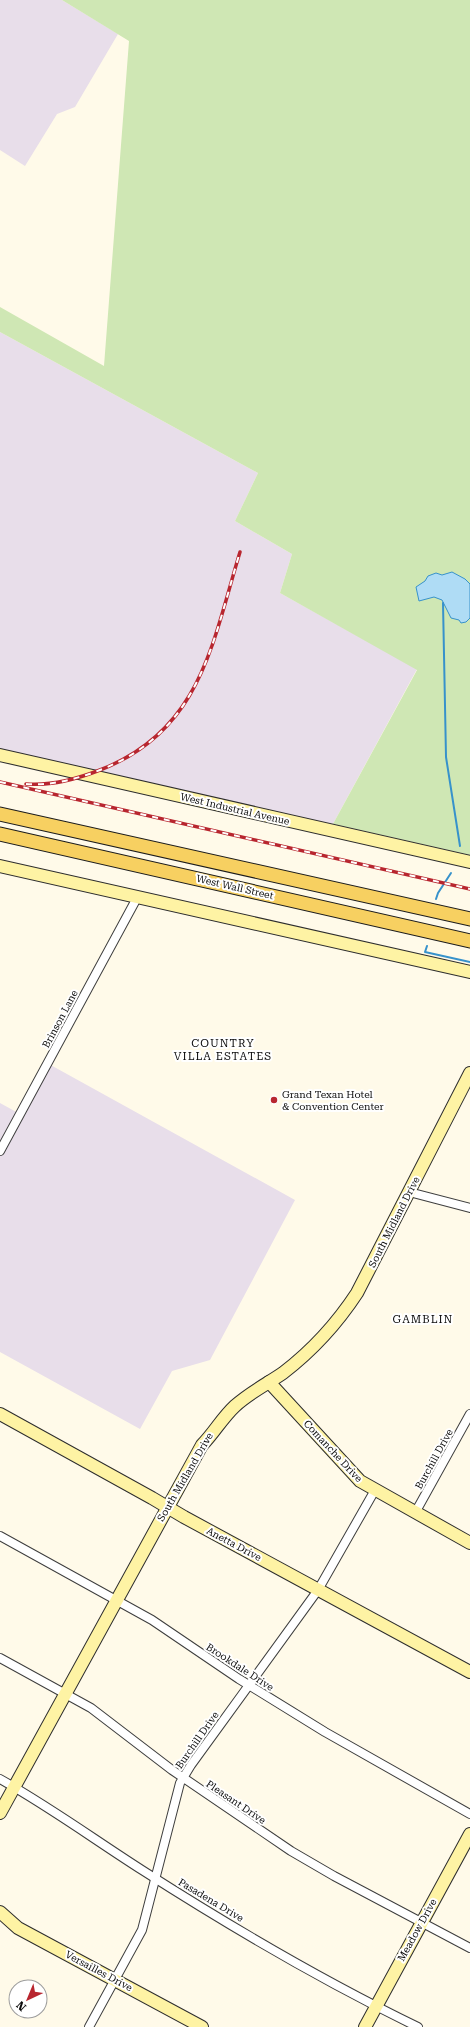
<svg xmlns="http://www.w3.org/2000/svg" width="470" height="2027" viewBox="0 0 470 2027" font-family="'Roboto Serif',serif">
  <style>
    .industrial { fill: #e8deea }
    .green { fill: #cfe7b4 }
    .water { fill: #afdcf5; stroke: #3792cb }
    .lines { fill: none; stroke-linecap: round; stroke-linejoin: round }
    .stream { stroke: #3792cb; stroke-width: 2 }
    .street-casing { stroke: #3e3e3e; stroke-width: 10 }
    .secondary-casing { stroke: #2d2d2d; stroke-width: 14 }
    .primary-casing { stroke: #1c1c1c; stroke-width: 15 }
    .street { stroke: #fff; stroke-width: 8 }
    .secondary { stroke: #fef3a4; stroke-width: 12 }
    .primary { stroke: #f7d061; stroke-width: 13 }
    .rail-casing { stroke: #b8262f; stroke-width: 3.5 }
    .rail { stroke: #fff; stroke-width: 2; stroke-dasharray: 6; stroke-linecap: butt }
    .poi-dot { fill: #b8262f; stroke: #fff; stroke-width: 1.5 }
    .labels { text-anchor: middle; dominant-baseline: central; stroke-width: 4; stroke-linejoin: round; paint-order: stroke }
    .street-label { font-size: 10px; fill: #0b0b0b; stroke: #fff }
    .poi-label { font-size: 10px; fill: #0b0b0b; stroke: #fff; text-anchor: start }
    .neighbourhood-label { font-size: 11px; letter-spacing: 1px; fill: #0b0b0b; stroke: #fff }
  </style>
  <rect width="100%" height="100%" fill="#fffae9"/>
  <g class="industrial">
    <polygon points="0,0 62,0 118,34 75,107 57,114 25,166 0,150"/>
    <polygon points="0,332 258,473 235,521 292,554 280,593 417,669 333,824 0,749"/>
    <polygon points="47,1063 295,1200 210,1360 172,1371 140,1429 0,1352 0,1103 20,1114"/>
  </g>
  <polygon class="green" points="62,0 470,0 470,855 333,824 417,670 280,593 292,554 235,521 258,473 0,332 0,307 104,366 129,41"/>
  <polygon class="water" points="452,572 465,579 470,584 470,618 466,622 461,623 459,620 451,618 442,600 434,597 419,601 416,587 425,581 428,576 436,573 442,575"/>
  <g class="lines">
    <g class="stream">
      <polyline points="443,603 446,757 460,846"/>
      <polyline points="436,899 438,893 451,873"/>
      <polyline points="427,946 425,952 470,962"/>
    </g>
    <defs>
      <g id="street">
        <polyline points="0,1151 138,896"/>
        <polyline points="409,1192 470,1208"/>
        <polyline points="415,1513 470,1414"/>
        <polyline points="0,1536 152,1620 239,1679 325,1732 470,1814"/>
        <polyline points="0,1658 91,1708 172,1770 291,1851 334,1876 470,1948"/>
        <path d="M 0,1779 C 50,1807 95,1840 142,1870 C 231,1927 323,1981 418,2027"/>
        <polyline points="89,2027 142,1930 180,1783 191,1765 318,1590 375,1490"/>
      </g>
      <g id="secondary">
        <polyline points="0,755 470,862"/>
        <polyline points="0,866 470,972"/>
        <polyline points="269,1382 360,1481 470,1543"/>
        <polyline points="0,1414 152,1498 184,1517 470,1672"/>
        <path d="M 0,1813 L 202,1445 C 214,1433 222,1418 235,1406 C 249,1393 267,1384 283,1373 C 313,1350 336,1325 357,1293 L 470,1073"/>
        <polyline points="0,1912 18,1928 202,2027"/>
        <polyline points="365,2027 470,1834"/>
      </g>
      <g id="primary">
        <polyline points="0,814 470,919"/>
        <polyline points="0,834 470,941"/>
      </g>
    </defs>
    <use href="#street" class="street-casing"/>
    <use href="#secondary" class="secondary-casing"/>
    <use href="#primary" class="primary-casing"/>
    <use href="#street" class="street"/>
    <use href="#secondary" class="secondary"/>
    <use href="#primary" class="primary"/>
    <defs>
      <g id="rail">
        <polyline points="0,782 470,889"/>
        <path d="M 26,784 C 51,786 77,779 100,770 C 201,731 212,644 240,552"/>
      </g>
    </defs>
    <use href="#rail" class="rail-casing"/>
    <use href="#rail" class="rail"/>
  </g>
  <circle class="poi-dot" cx="274" cy="1100" r="4"/>
  <g class="labels">
    <g class="street-label">
      <text transform="translate(235 809) rotate(13)">West Industrial Avenue</text>
      <text transform="translate(235 887) rotate(13)">West Wall Street</text>
      <text transform="translate(60 1019) rotate(-62)">Brinson Lane</text>
      <text transform="translate(394 1222) rotate(-63)">South Midland Drive</text>
      <text transform="translate(333 1451) rotate(47)">Comanche Drive</text>
      <text transform="translate(434 1459) rotate(-61)">Burchill Drive</text>
      <text transform="translate(185 1477) rotate(-60)">South Midland Drive</text>
      <text transform="translate(234 1544) rotate(28)">Anetta Drive</text>
      <text transform="translate(240 1667) rotate(33)">Brookdale Drive</text>
      <text transform="translate(197 1740) rotate(-55)">Burchill Drive</text>
      <text transform="translate(236 1802) rotate(34)">Pleasant Drive</text>
      <text transform="translate(211 1900) rotate(31)">Pasadena Drive</text>
      <text transform="translate(417 1930) rotate(-61)">Meadow Drive</text>
      <text transform="translate(99 1971) rotate(28)">Versailles Drive</text>
    </g>
    <g class="poi-label">
      <text x="282" y="1094">Grand Texan Hotel<tspan x="282" dy="12">&amp; Convention Center</tspan></text>
    </g>
    <g class="neighbourhood-label">
      <text x="223" y="1043">COUNTRY<tspan x="223" dy="13">VILLA ESTATES</tspan></text>
      <text x="423" y="1319">GAMBLIN</text>
    </g>
  </g>
  <g transform="translate(28 1999) rotate(224)"><circle r="19" fill="#ffffff" stroke="#9d9d9d"/>
  <path d="M0-3L7 15L0 10L-7 15Z" fill="#b8262f"/>
  <text y="-6" font-size="11" font-weight="bold" text-anchor="middle" fill="#0b0b0b">N</text>
  </g>
</svg>
